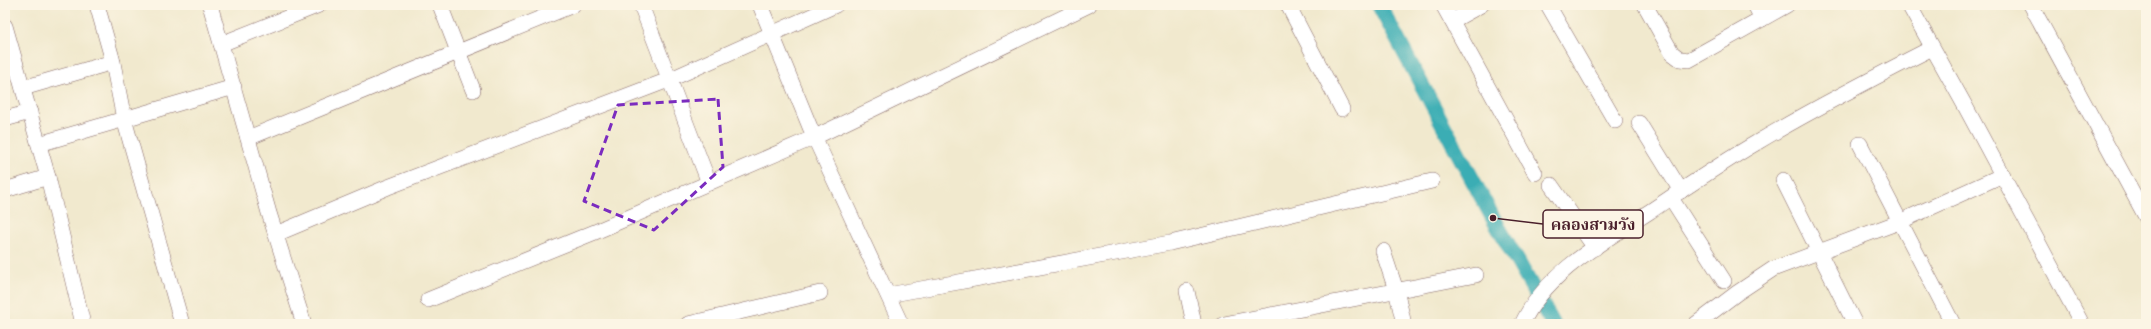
<svg xmlns="http://www.w3.org/2000/svg" width="2151" height="329" viewBox="0 0 2151 329" font-family="'IM FELL French Canon','Noto Serif Thai',serif">
  <style>
    .lines { fill: none; stroke-linecap: round; stroke-linejoin: round }
    .canal { stroke: #3badb4; stroke-width: 16 }
    .minor-casing { stroke: #846664; stroke-width: 16 }
    .minor { stroke: #fff; stroke-width: 15 }
    .marked { fill: none; stroke: #7b2cbf; stroke-width: 3; stroke-dasharray: 8 5; stroke-linejoin: round }
    .leader { fill: none; stroke: #4a1f2b; stroke-width: 1.5 }
    .callout-dot { fill: #4a1f2b; stroke: #fcf5e5; stroke-width: 1.5 }
    .callout { fill: #fcf5e5; stroke: #4a1f2b; stroke-width: 1.5 }
    .callout-label { font-size: 16px; text-anchor: middle; font-weight: bold; fill: #4a1f2b }
  </style>
  <rect width="100%" height="100%" fill="#fcf5e5"/>
  <filter id="ink" filterUnits="userSpaceOnUse"><feTurbulence type="fractalNoise" baseFrequency=".025" numOctaves="2"/><feDisplacementMap in="SourceGraphic" scale="8" xChannelSelector="R" yChannelSelector="G"/><feConvolveMatrix kernelMatrix="1 2 1 2 8 2 1 2 1" color-interpolation-filters="sRGB"/></filter>
  <filter id="wash" filterUnits="userSpaceOnUse"><feTurbulence type="fractalNoise" baseFrequency=".012" numOctaves="4" result="noise"/><feDisplacementMap in="SourceGraphic" scale="16" xChannelSelector="R" yChannelSelector="G"/><feGaussianBlur stdDeviation="0.9" result="paint"/><feColorMatrix in="noise" values="0 0 0 0 0 0 0 0 0 0 0 0 0 0 0 0 0 1.4 0 .05"/><feComposite in="paint" operator="in"/></filter>
  <g filter="url(#wash)">
    <rect width="100%" height="100%" fill="#f1e9ce"/>
    <g class="lines">
      <polyline class="canal" points="1379,5 1493,218 1553,324"/>
    </g>
  </g>
  <g filter="url(#ink)">
    <g class="lines">
      <defs>
        <g id="minor">
          <polyline points="97,5 112,58 124,119 182,324"/>
          <polyline points="210,5 269,213 304,324"/>
          <polyline points="440,5 473,90"/>
          <polyline points="641,5 709,183"/>
          <polyline points="760,5 812,132 901,324"/>
          <polyline points="1288,5 1342,109"/>
          <polyline points="1443,5 1535,173"/>
          <polyline points="1548,5 1615,121"/>
          <polyline points="1645,5 1672,53 1680,59 1689,60 1787,5"/>
          <polyline points="1755,5 1762,19"/>
          <polyline points="1909,5 1964,104 2082,324"/>
          <polyline points="2031,5 2146,217"/>
          <polyline points="1452,21 1481,5"/>
          <polyline points="5,26 48,177 83,324"/>
          <polyline points="221,44 319,5"/>
          <polyline points="23,88 113,62"/>
          <polyline points="5,119 30,112"/>
          <polyline points="1639,123 1681,191"/>
          <polyline points="248,138 573,5"/>
          <polyline points="39,144 234,87"/>
          <polyline points="1860,144 1953,324"/>
          <polyline points="1783,180 1855,324"/>
          <polyline points="1551,185 1595,248"/>
          <polyline points="5,190 48,177"/>
          <polyline points="1671,198 1724,281"/>
          <polyline points="276,234 388,187 671,79 836,5"/>
          <polyline points="1383,251 1396,290 1403,320"/>
          <polyline points="1187,291 1194,324"/>
          <polyline points="888,295 1170,243 1432,181"/>
          <polyline points="428,300 595,232 815,137 1089,5"/>
          <polyline points="688,324 820,293"/>
          <polyline points="1224,324 1476,275"/>
          <path d="M 1522,324 C 1546,272 1603,242 1649,212 C 1685,188 1720,164 1756,143 C 1813,109 1873,78 1932,48"/>
          <polyline points="1696,324 1737,293 1773,269 1899,222 2003,175"/>
        </g>
      </defs>
      <use href="#minor" class="minor-casing"/>
      <use href="#minor" class="minor"/>
    </g>
  </g>
  <path class="marked" d="M 718,99 L 723,167 L 654,230 L 584,201 L 618,105 Z"/>
  <path class="leader" d="M1493 218L1543 224"/>
  <circle class="callout-dot" cx="1493" cy="218" r="4"/>
  <rect class="callout" x="1543" y="210" width="100" height="28" rx="4"/>
  <g class="callout-label">
    <text x="1593" y="230">คลองสามวัง</text>
  </g>
  <rect width="2151" height="329" fill="none" stroke="#fcf5e5" stroke-width="20"/>
</svg>
